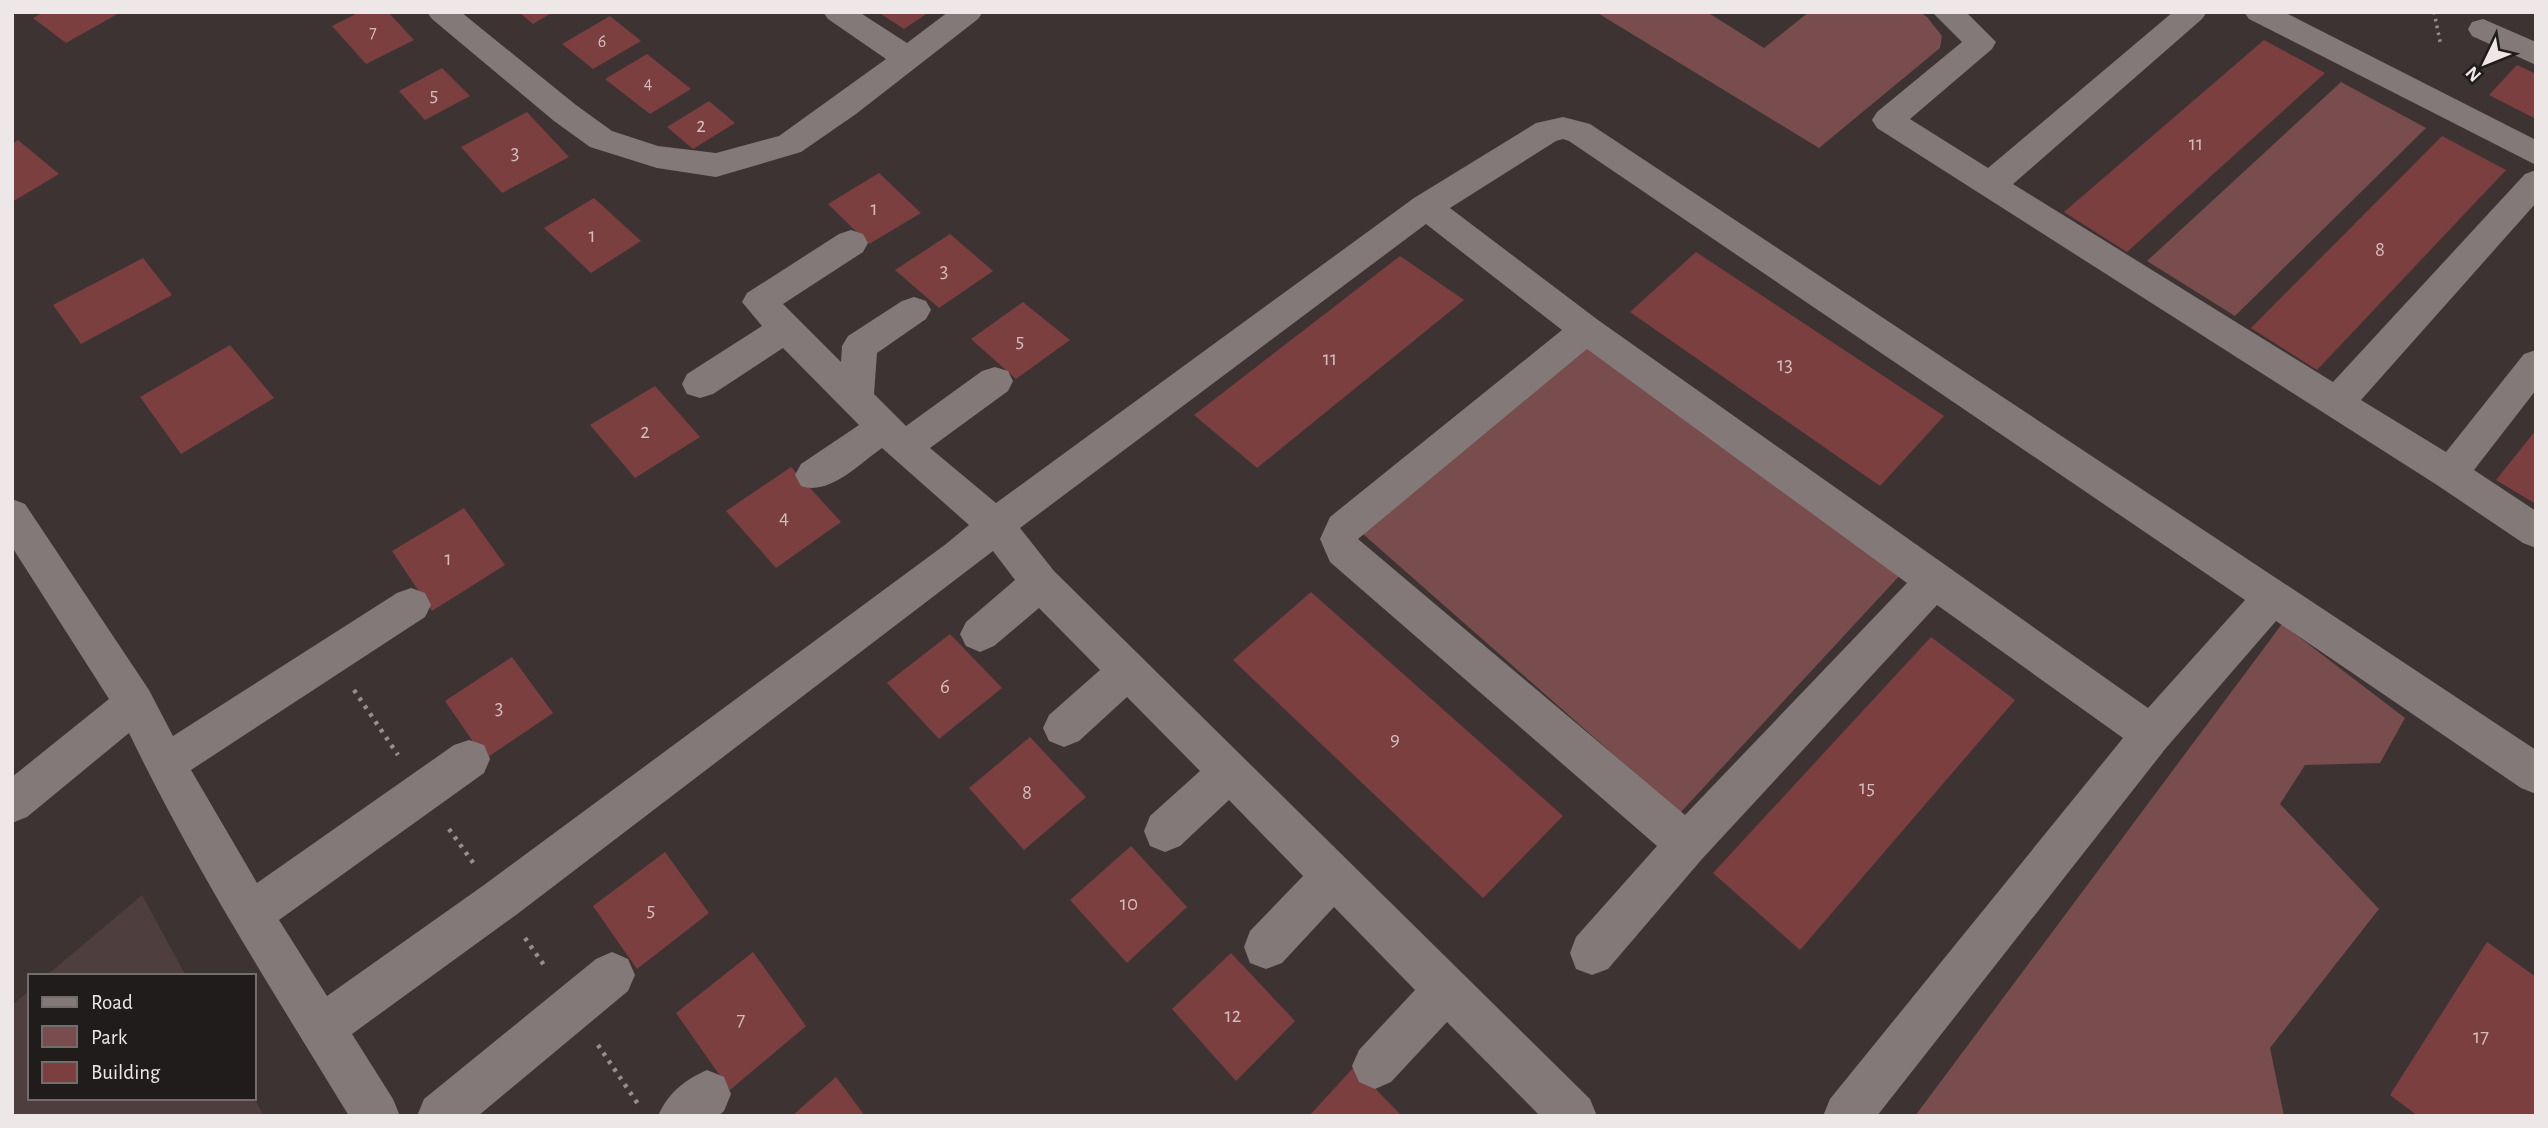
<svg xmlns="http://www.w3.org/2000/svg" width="2548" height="1128" viewBox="0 0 2548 1128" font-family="'Alegreya Sans',sans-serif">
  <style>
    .built { fill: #4e3e3e }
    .green { fill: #794d4d }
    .building { fill: #7c3f40 }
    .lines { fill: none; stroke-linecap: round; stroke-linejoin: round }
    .path-far1 { stroke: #978f8f; stroke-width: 3.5; stroke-dasharray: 2.5 4.5; stroke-linecap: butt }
    .path { stroke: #978f8f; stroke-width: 4.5; stroke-dasharray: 3.5 6; stroke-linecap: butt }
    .minor { fill: #847979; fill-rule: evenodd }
    .labels { text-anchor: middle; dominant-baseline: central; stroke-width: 5; stroke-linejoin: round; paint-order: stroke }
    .far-number-label { font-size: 18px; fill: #d1bdbd }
    .number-label { font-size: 21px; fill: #d1bdbd }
  </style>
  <rect width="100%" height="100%" fill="#3d3333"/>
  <g class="built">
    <polygon points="142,895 186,976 46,976"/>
    <polygon points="30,990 30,1098 254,1098 264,1116 12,1116 12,1005"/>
  </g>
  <g class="green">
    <polygon points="1596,12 1707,12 1764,48 1809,12 1920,12 1927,17 1942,36 1940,48 1819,148"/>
    <polygon points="2341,82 2426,128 2235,316 2147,261"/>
    <polygon points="1589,347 1902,573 1680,813 1363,534"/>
    <polygon points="2282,624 2405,718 2380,763 2305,765 2280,804 2379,909 2270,1048 2284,1116 1915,1116"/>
  </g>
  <g class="building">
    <polygon points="44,12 121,12 66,43 33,18"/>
    <polygon points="360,12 388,12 414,40 366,64 332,26"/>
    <polygon points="519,12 553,12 533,24"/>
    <polygon points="878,12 929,12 904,29"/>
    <polygon points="610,16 641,41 593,69 562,44"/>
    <polygon points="2264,40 2325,73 2127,252 2064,212"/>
    <polygon points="647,54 691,89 650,114 605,79"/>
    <polygon points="2517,65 2536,74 2536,119 2489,95"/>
    <polygon points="442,68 470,96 425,120 399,91"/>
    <polygon points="709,101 735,123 693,149 667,127"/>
    <polygon points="527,112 569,157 502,193 461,147"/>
    <polygon points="2442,136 2506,170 2317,370 2251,328"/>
    <polygon points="18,140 59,174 12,202 12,144"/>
    <polygon points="879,173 921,213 869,244 828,204"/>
    <polygon points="594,198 641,241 591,273 544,228"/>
    <polygon points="950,234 993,271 939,308 895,270"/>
    <polygon points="1696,252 1944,416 1880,486 1630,312"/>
    <polygon points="1400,256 1464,300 1257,468 1194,415"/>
    <polygon points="143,258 172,295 81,344 53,305"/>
    <polygon points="1023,302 1070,340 1016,379 971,339"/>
    <polygon points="230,345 274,398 181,454 140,397"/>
    <polygon points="655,386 700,437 635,478 590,425"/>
    <polygon points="2536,430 2536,504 2496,480"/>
    <polygon points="791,467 841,522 776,568 726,511"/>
    <polygon points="464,508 505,565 432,611 392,551"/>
    <polygon points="1311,592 1563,816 1483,898 1233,660"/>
    <polygon points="950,634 1002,688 939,739 887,683"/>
    <polygon points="1931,637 2015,700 1800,950 1713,873"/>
    <polygon points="512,657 553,713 485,759 445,701"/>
    <polygon points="1030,737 1086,797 1024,850 969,788"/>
    <polygon points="1131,846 1187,907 1127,963 1070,900"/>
    <polygon points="665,852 709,913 637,969 593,906"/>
    <polygon points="2487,942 2536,977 2536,1116 2418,1116 2390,1095"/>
    <polygon points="753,952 806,1026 730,1090 676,1013"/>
    <polygon points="1231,953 1295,1021 1236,1081 1172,1009"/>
    <polygon points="1354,1067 1402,1116 1309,1116"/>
    <polygon points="836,1077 865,1116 792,1116"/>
  </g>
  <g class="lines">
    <polyline class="path-far1" points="2434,12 2441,46"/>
    <g class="path">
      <polyline points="354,690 398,755"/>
      <polyline points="449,829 474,864"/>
      <polyline points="525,938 546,968"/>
      <polyline points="598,1045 638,1104"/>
    </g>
    <g class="minor">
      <polygon points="427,12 461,12 576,105 612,131 658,146 716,153 779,136 886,59 828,19 823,12 859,12 907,43 948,12 983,12 978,19 856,114 801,152 716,177 657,168 590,147 554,121 432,19"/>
      <polygon points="1932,12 1966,12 1996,42 1992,49 1910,119 1988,168 2173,12 2207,12 2202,19 2013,184 2333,382 2525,174 2536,170 2536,203 2361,400 2446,452 2524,354 2536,350 2536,390 2474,470 2536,511 2536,548 2523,543 2437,485 1877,128 1872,120 1877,112 1962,42"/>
      <polygon points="2244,12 2284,12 2536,140 2536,165 2249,19"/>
      <polygon points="2483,19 2536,42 2536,65 2472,36 2468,29 2472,22"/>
      <path d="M 1563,117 L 1590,124 L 2536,750 L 2536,794 L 2521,788 L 2276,621 L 2166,748 L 1877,1116 L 1823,1116 L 1830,1099 L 2123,738 L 1937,605 L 1702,859 L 1608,969 L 1592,975 L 1576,969 L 1570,953 L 1576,937 L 1657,846 L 1330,562 L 1320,539 L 1330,517 L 1562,330 L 1426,224 L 1020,528 L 1054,571 L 1590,1099 L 1597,1116 L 1540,1116 L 1447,1022 L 1391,1082 L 1375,1089 L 1359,1082 L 1352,1066 L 1359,1050 L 1415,990 L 1334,907 L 1282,963 L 1266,969 L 1250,963 L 1244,947 L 1250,931 L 1303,876 L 1229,800 L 1180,846 L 1165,852 L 1150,846 L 1144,831 L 1150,816 L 1200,771 L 1127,697 L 1079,741 L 1064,747 L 1049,741 L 1043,728 L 1049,715 L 1100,670 L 1039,608 L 994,646 L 980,652 L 966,646 L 960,634 L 966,622 L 1015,580 L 993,551 L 516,915 L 352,1034 L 393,1099 L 400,1116 L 349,1116 C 272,990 193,866 129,733 L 27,817 L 12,823 L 12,777 L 109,699 L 12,547 L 12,499 L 25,504 L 149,690 L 173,736 L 397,593 L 411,588 L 425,593 L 431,605 L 425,617 L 191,770 L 257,883 L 454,745 L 469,740 L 484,745 L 490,759 L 484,773 L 279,920 L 327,996 L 484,885 L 946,544 L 969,525 L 882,448 C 859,464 829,496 801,486 L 795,475 L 801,464 L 859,425 L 783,348 L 713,394 L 700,398 L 687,394 L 682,384 L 687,374 L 762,326 L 742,302 L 747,293 L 839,234 L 851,230 L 863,234 L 868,243 L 863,252 L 783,304 L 841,362 L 842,346 L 848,336 L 902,301 L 914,297 L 926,301 L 931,310 L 926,319 L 877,353 L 874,394 L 906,426 L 982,371 L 995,367 L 1008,371 L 1013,381 L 1008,391 L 930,448 L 996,503 L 1414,198 L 1536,123 ZM 1563,139 L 1569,141 L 2245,600 L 2148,708 L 1598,320 L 1450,208 L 1556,141 ZM 1587,349 L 1907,583 L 1685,815 L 1358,539 Z"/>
      <polygon points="612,952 628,959 635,975 628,991 478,1116 417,1116 424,1099 596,959"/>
      <path d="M 707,1070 L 724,1077 L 731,1094 L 724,1111 L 718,1116 L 658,1116 C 668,1093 684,1080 707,1070 Z"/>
    </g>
  </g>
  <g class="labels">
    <g class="far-number-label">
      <text x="373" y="33">7</text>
      <text x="602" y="42">6</text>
      <text x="648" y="84">4</text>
    </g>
    <g class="number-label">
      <text x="434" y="94">5</text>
      <text x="701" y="125">2</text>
      <text x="2196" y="143">11</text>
      <text x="515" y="152">3</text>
      <text x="874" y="208">1</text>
      <text x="592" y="235">1</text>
      <text x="2380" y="249">8</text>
      <text x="944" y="270">3</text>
      <text x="1020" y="340">5</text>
      <text x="1330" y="358">11</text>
      <text x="1785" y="364">13</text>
      <text x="645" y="431">2</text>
      <text x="784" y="517">4</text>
      <text x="448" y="558">1</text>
      <text x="945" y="686">6</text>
      <text x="499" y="707">3</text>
      <text x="1395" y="738">9</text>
      <text x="1867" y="787">15</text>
      <text x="1027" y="792">8</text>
      <text x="1129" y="903">10</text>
      <text x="651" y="909">5</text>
      <text x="1233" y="1015">12</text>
      <text x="741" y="1019">7</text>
      <text x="2481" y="1036">17</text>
    </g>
  </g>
  <rect width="2548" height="1128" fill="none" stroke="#ede7e7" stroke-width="28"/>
  <rect x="28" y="974" width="228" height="126" fill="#211c1c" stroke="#736d6d" stroke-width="2"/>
  <rect x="42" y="997" width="35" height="10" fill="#847979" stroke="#736d6d" stroke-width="2"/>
  <text x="91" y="1009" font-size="21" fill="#ede7e7">Road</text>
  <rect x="42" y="1026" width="35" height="21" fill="#794d4d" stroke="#736d6d" stroke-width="2"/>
  <text x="91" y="1044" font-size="21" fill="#ede7e7">Park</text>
  <rect x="42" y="1062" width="35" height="21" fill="#7c3f40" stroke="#736d6d" stroke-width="2"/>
  <text x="91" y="1079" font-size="21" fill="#ede7e7">Building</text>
  <g transform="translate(2485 63) rotate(227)" stroke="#211c1c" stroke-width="5" paint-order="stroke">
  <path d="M0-5L12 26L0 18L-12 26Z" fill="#ede7e7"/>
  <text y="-10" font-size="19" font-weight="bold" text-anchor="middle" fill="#ede7e7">N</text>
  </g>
</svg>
